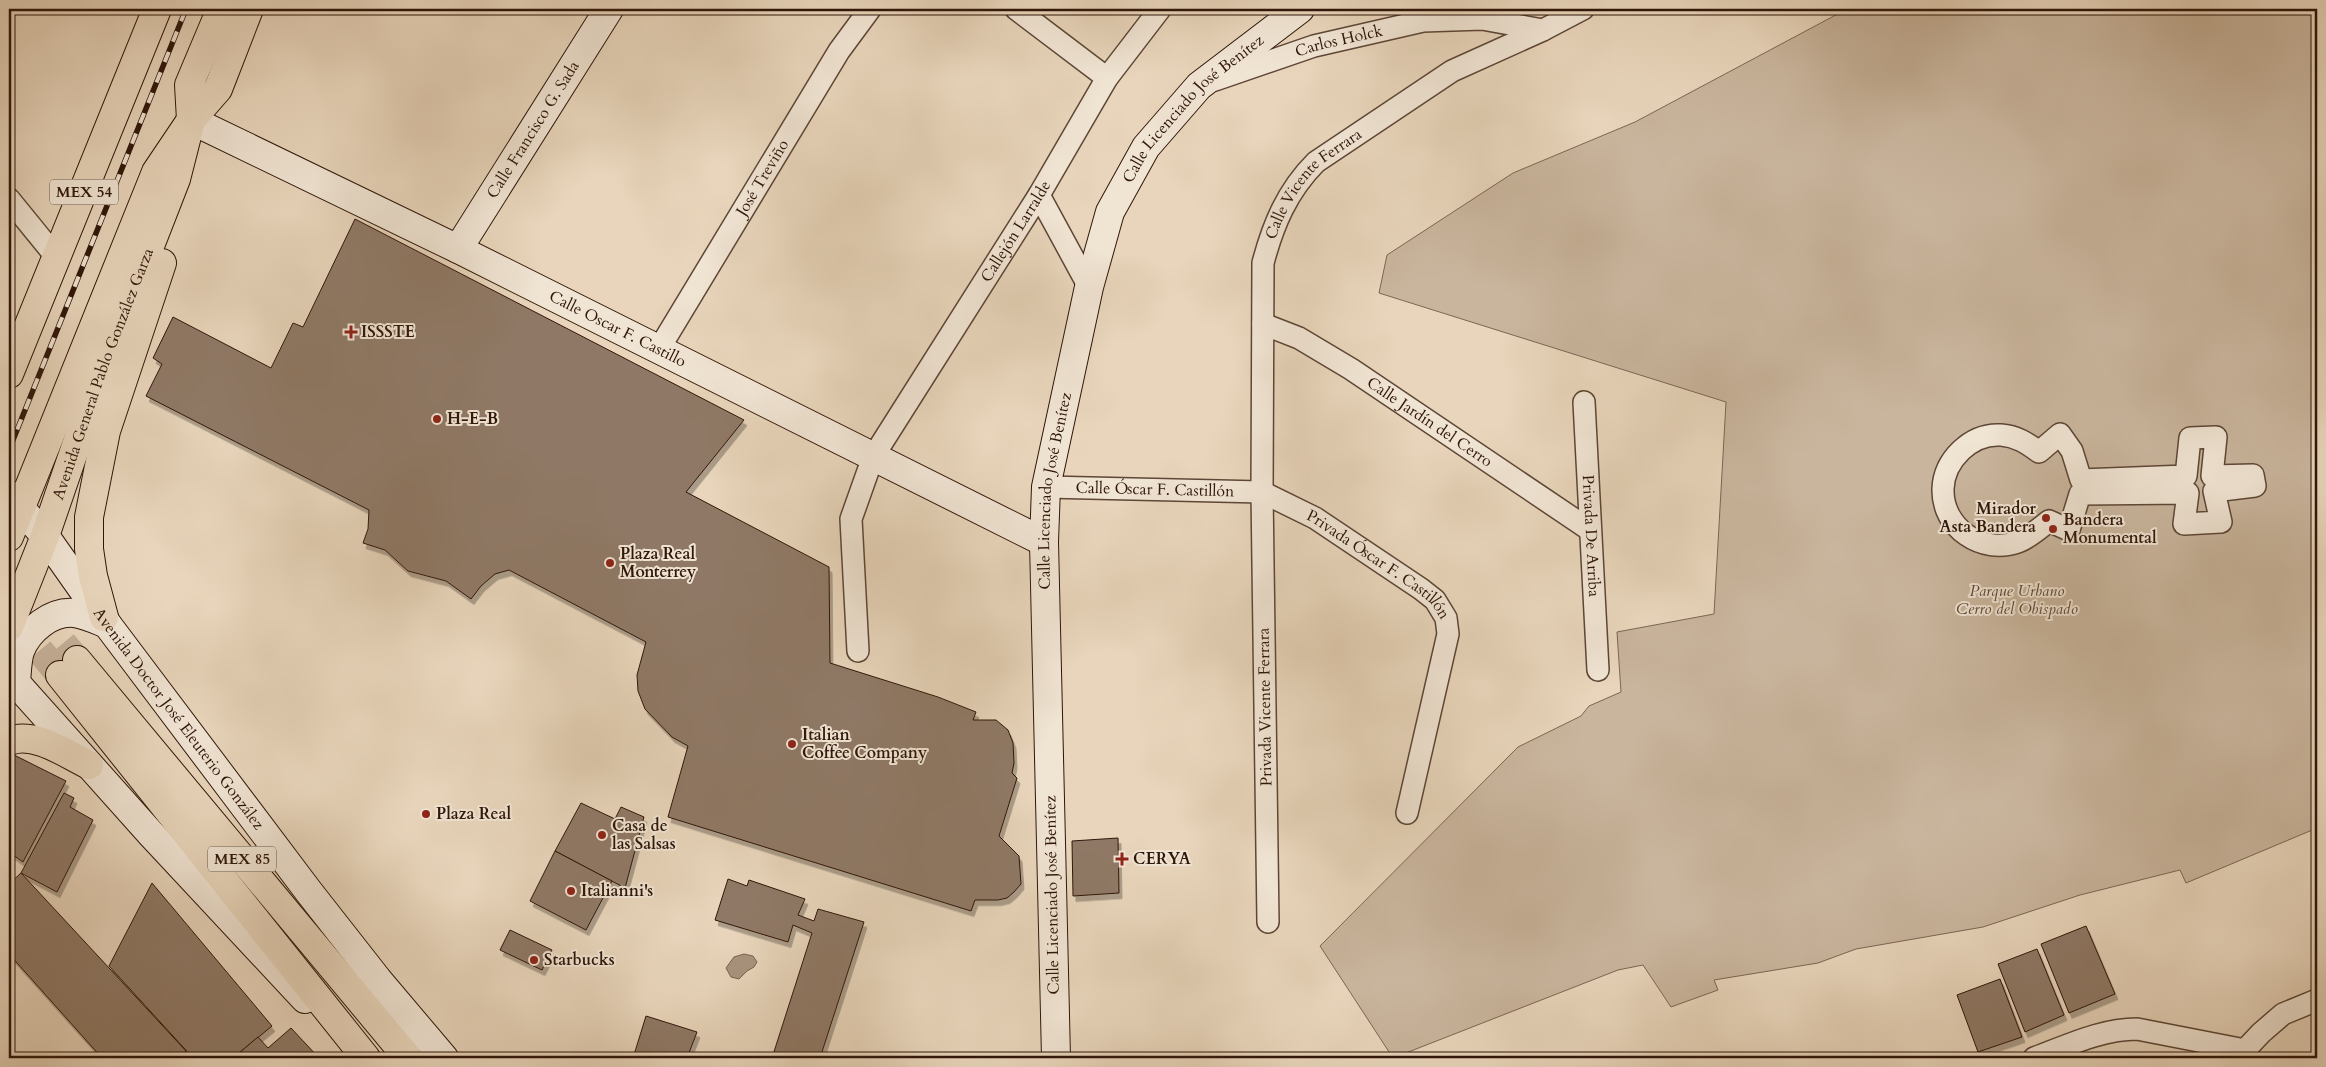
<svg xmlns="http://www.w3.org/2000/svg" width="2326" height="1067" viewBox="0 0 2326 1067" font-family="Cardo,serif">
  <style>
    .green { fill: #c9b59d; stroke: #7c6653 }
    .water { fill: #a9947e; stroke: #78624f }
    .building { fill: #8f7966; stroke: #2f1609; filter: url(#shadow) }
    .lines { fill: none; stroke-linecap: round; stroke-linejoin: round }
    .highway-tunnel { stroke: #c3af97; stroke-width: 28; stroke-dasharray: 28 14; stroke-linecap: butt }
    .street-casing { stroke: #5d4636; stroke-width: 24 }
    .secondary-casing { stroke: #2f1609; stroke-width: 30 }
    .primary-casing { stroke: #2f1609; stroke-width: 30 }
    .highway-casing { stroke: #2f1609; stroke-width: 30 }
    .street { stroke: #f0e4d3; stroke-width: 21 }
    .secondary { stroke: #f0e4d3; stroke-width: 28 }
    .primary { stroke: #e8d5bb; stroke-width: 28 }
    .highway { stroke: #e8d5bb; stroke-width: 28 }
    .rail-casing { stroke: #2f1609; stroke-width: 5.5 }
    .rail { stroke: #f0e4d3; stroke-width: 4; stroke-dasharray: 11; stroke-linecap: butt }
    .poi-dot { fill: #8f2418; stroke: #f0e4d3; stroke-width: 2 }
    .labels { text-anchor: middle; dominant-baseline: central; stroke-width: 4; stroke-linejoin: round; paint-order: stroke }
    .shield { fill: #f0e4d3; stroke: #695446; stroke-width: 1 }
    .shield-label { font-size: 15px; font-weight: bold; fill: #2f1609 }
    .street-label { font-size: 16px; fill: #2f1609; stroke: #f0e4d3 }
    .poi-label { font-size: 16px; font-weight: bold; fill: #2f1609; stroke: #f0e4d3; text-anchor: start }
    .park-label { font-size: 16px; font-style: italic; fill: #5d4635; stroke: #f0e4d3 }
  </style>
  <defs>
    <filter id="shadow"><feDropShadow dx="3" dy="5.5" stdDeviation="0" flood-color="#0004"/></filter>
  </defs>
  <rect width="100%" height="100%" fill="#e8d5bb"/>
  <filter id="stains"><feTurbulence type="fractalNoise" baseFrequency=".004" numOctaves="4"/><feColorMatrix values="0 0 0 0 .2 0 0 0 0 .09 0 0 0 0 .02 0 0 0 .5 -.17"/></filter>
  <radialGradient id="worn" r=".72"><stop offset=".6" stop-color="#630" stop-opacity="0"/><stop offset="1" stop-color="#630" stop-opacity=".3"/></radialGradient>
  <polygon class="green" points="1847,9 2317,9 2317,828 2186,883 2180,870 2080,895 1983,927 1856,949 1818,963 1714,980 1718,990 1671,1007 1643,965 1618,970 1393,1058 1320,946 1518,747 1581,716 1589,706 1621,692 1617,632 1714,614 1726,402 1379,293 1387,255 1513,173 1635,122"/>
  <polygon class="water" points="744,954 753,956 757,962 754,967 747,971 739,979 731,977 726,968 734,957"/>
  <g class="building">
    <polygon points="355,219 744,420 686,492 829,567 830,663 938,697 976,712 973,720 996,720 1008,730 1013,743 1014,763 1012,773 1017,778 999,836 1019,856 1021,884 1014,892 1007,898 998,900 975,900 971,911 668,817 688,746 672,737 645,709 638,691 637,675 646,642 509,570 495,574 481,586 471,599 446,581 408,571 385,550 363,543 368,529 369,510 146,396 162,364 153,358 173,317 271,368 293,323 303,327"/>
    <polygon points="10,753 66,781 23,862 9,852"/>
    <polygon points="64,793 74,798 70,807 93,820 57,892 21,873"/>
    <polygon points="581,803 615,819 621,807 644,817 625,888 555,851"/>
    <polygon points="1118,838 1119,893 1073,896 1072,841"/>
    <polygon points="555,851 612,881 586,930 530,901"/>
    <polygon points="21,873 186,1051 178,1058 102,1058 9,954 9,884"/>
    <polygon points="728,879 747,886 749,880 805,899 798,915 814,921 818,909 864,922 820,1058 772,1058 812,933 793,925 788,942 715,920"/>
    <polygon points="152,883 272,1026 233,1058 193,1058 109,966"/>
    <polygon points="2086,926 2115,994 2069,1013 2041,944"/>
    <polygon points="510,930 552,950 542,970 500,950"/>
    <polygon points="2037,949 2064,1015 2025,1032 1998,964"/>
    <polygon points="2000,979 2022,1037 1978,1052 1957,995"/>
    <polygon points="646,1016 697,1032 687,1058 633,1058"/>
    <polygon points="291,1028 319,1058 233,1058 258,1037 268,1048"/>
  </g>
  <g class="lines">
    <g class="highway-tunnel">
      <polyline points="9,579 77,660"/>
      <polyline points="13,618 60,675"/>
    </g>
    <defs>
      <g id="street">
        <polyline points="1016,9 1107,78"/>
        <path id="s1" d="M 1215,80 L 1314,46 L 1423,21 L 1482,19 L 1543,30"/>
        <polyline points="1039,195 1089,287"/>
        <polyline points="9,199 57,258"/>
        <path id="s2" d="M 1263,324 L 1299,338 L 1351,369 L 1590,530"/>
        <path id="s3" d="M 659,349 L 839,51 L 870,9"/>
        <path id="s4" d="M 1584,402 L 1598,670"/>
        <path d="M 2060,434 L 2072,451 L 2081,480 L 2186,476 L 2190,438 L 2216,437 L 2212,476 L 2253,475 L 2255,486 L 2214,491 L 2221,522 L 2184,524 L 2188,493 L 2080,494 L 2069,530 L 2049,521 C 2040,528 2029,538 2018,542 C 1982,555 1942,528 1943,489 C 1944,460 1971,433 2001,435 C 2016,436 2027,443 2039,452 Z"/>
        <path id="s5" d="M 1046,487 L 1262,492 L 1315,518 L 1421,589 L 1435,600 L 1446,618 L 1448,634 L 1407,813"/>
        <path id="s6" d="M 858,651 L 851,519 L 873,457 L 1039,195 L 1107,78 L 1160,9"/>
        <path id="s7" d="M 1268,922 L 1262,492 L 1263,263 C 1273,225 1287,191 1316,162 L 1452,71 L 1543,30 L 1583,9"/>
        <polyline points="2245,1050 2261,1033 2283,1014 2317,1000"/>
        <path d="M 2034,1058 C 2067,1046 2101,1029 2137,1029 L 2245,1050"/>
      </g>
      <g id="secondary">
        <path id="s8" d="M 191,120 L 458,249 L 1044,542"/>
        <path id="s9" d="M 458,249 L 609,9"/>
        <path id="s10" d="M 9,495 L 45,536 L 107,624 L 309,892 L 378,980 L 444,1058"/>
        <polyline points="9,675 151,834 305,999"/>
        <path d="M 16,682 C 17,672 17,661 20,651 C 28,630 51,611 74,613 C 86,615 97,620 107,624"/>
        <path id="s11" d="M 1056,1058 L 1044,542 L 1046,487 L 1089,287 L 1110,212 L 1146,147 L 1199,86 L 1300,9"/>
      </g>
      <g id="primary">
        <polyline points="9,374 157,9"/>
        <polyline points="9,537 156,172 191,120 218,89 249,9"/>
        <polyline points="104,617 93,576 89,549 89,517 106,431 162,263"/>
        <path id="s12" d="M 9,627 L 45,536 L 104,364 L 176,179 L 191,120 L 189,85 L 221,9"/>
        <path d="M 9,741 C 35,731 66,754 89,765"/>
      </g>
      <g id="highway">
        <polyline points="77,660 408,1058"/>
        <polyline points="60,675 366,1058"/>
      </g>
    </defs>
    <use href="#street" class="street-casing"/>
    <use href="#secondary" class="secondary-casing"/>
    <use href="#primary" class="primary-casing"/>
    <use href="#highway" class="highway-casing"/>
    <use href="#street" class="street"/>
    <use href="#secondary" class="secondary"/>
    <use href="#primary" class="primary"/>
    <use href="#highway" class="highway"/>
    <defs>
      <polyline id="rail" points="9,450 186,9"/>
    </defs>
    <use href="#rail" class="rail-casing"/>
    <use href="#rail" class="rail"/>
  </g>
  <g class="poi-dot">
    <path d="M348.5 324.5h5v5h5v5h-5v5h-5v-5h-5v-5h5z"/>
    <circle cx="437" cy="419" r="5"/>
    <circle cx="2046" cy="518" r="5"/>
    <circle cx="2053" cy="529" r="5"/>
    <circle cx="610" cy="563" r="5"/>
    <circle cx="792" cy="744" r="5"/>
    <circle cx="426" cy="814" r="5"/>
    <circle cx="602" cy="835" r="5"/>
    <path d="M1119.5 851.5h5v5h5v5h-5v5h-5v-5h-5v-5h5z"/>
    <circle cx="571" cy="891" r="5"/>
    <circle cx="534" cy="960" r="5"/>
  </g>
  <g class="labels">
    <g class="shield">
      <rect x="50" y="179.5" width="68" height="25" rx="4"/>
      <rect x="208" y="846.5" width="68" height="25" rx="4"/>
    </g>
    <g class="shield-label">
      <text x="84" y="192">MEX 54</text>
      <text x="242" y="859">MEX 85</text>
    </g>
    <g class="street-label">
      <text stroke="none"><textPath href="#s1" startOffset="130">Carlos Holck</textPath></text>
      <text stroke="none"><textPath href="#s11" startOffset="988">Calle Licenciado José Benítez</textPath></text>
      <text stroke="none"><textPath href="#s9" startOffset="141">Calle Francisco G. Sada</textPath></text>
      <text stroke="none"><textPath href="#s3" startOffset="200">José Treviño</textPath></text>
      <text stroke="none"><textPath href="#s7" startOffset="756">Calle Vicente Ferrara</textPath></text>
      <text stroke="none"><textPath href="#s6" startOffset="465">Callejón Larralde</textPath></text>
      <text stroke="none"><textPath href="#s8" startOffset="475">Calle Oscar F. Castillo</textPath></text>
      <text stroke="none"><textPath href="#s12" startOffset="270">Avenida General Pablo González Garza</textPath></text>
      <text stroke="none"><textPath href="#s2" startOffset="194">Calle Jardín del Cerro</textPath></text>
      <text stroke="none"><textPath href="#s5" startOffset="109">Calle Óscar F. Castillón</textPath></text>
      <text stroke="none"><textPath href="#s11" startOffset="568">Calle Licenciado José Benítez</textPath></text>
      <text stroke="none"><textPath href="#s4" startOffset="134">Privada De Arriba</textPath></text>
      <text stroke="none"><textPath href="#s5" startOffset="354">Privada Óscar F. Castillón</textPath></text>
      <text transform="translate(1265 707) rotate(-91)">Privada Vicente Ferrara</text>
      <text stroke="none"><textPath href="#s10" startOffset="281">Avenida Doctor José Eleuterio González</textPath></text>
      <text transform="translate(1052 895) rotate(-91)">Calle Licenciado José Benítez</text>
    </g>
    <g class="poi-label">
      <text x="361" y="332">ISSSTE</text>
      <text x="447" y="419">H-E-B</text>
      <text x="2036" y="509" text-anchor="end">Mirador<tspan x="2036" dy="18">Asta Bandera</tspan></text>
      <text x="2063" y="520">Bandera<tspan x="2063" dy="18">Monumental</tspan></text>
      <text x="620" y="554">Plaza Real<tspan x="620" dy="18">Monterrey</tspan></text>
      <text x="802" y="735">Italian<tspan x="802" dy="18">Coffee Company</tspan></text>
      <text x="436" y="814">Plaza Real</text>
      <text x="612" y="826">Casa de<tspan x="612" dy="18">las Salsas</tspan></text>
      <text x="1133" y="859">CERYA</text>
      <text x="581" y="891">Italianni's</text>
      <text x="544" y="960">Starbucks</text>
    </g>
    <g class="park-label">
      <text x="2017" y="591">Parque Urbano<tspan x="2017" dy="18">Cerro del Obispado</tspan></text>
    </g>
  </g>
  <rect width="2326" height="1067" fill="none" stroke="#e8d5bb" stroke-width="30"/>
  <rect x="10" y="10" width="2306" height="1047" fill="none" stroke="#2f1609" stroke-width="2.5"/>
  <rect x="15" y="15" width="2296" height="1037" fill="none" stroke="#2f1609"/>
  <rect width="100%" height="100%" filter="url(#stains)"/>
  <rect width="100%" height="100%" fill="url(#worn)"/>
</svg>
